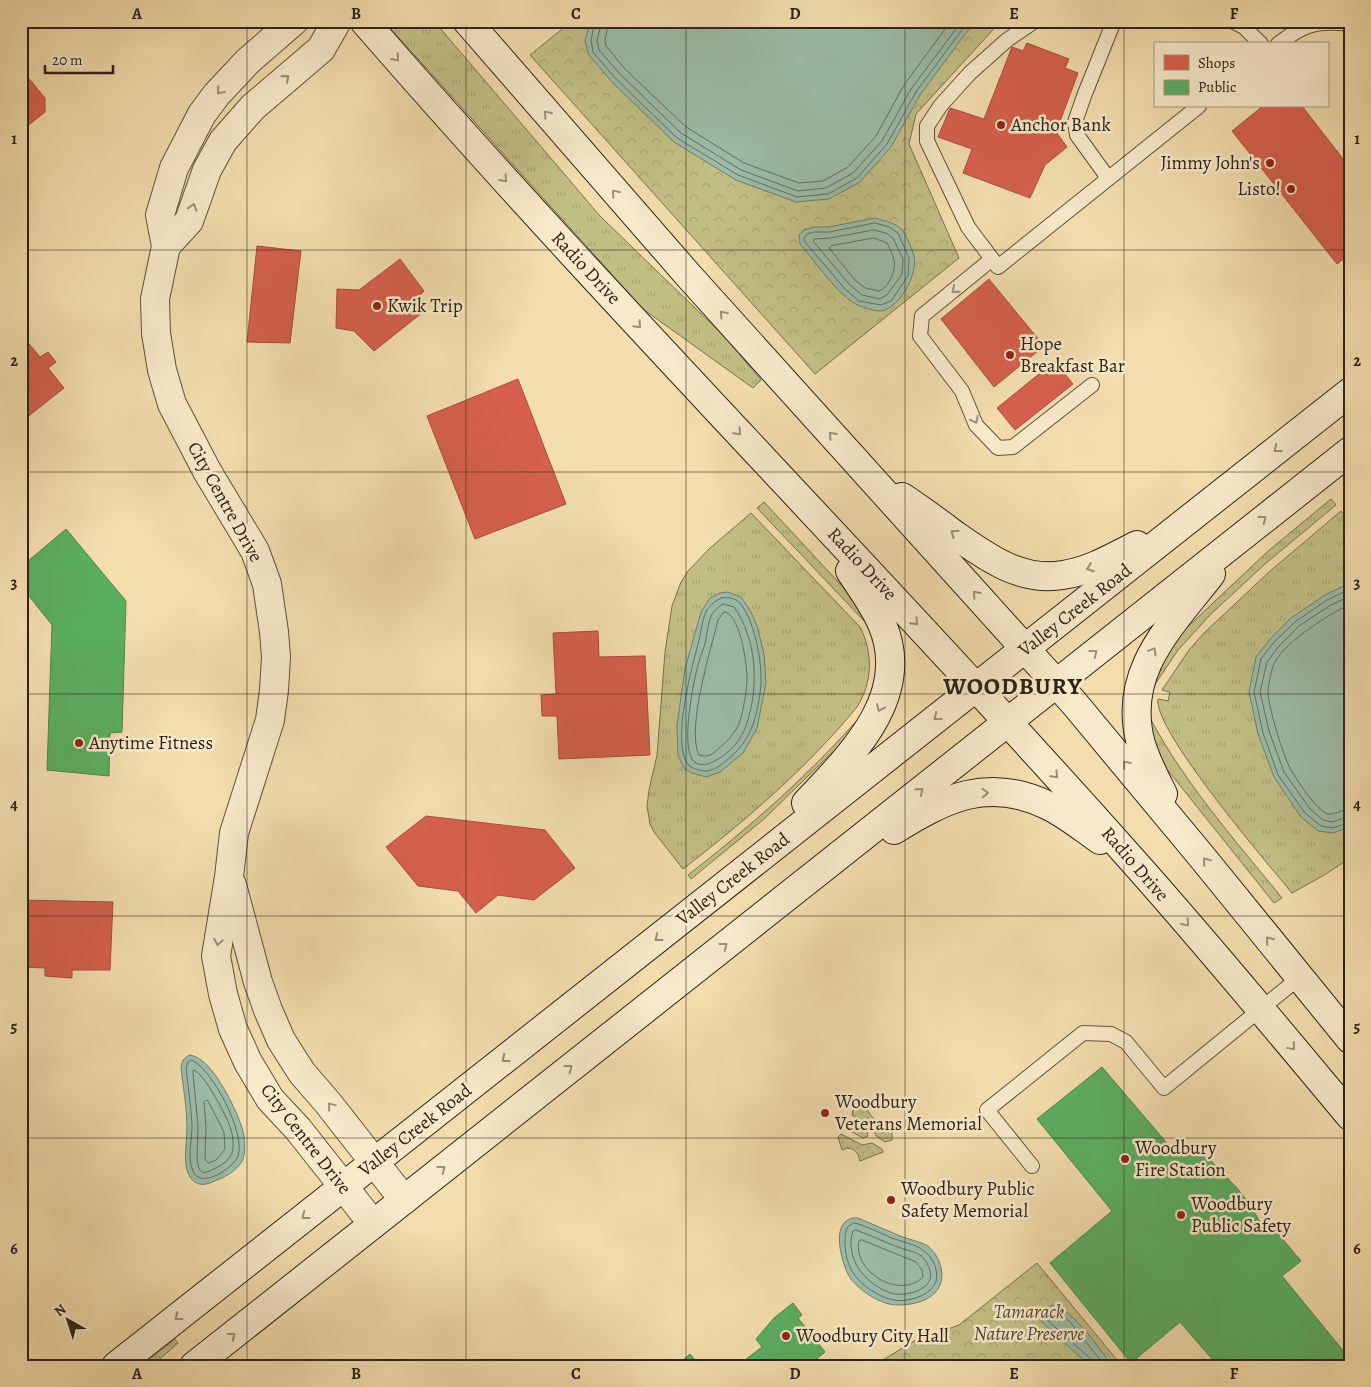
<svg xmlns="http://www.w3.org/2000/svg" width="1371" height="1387" viewBox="0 0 1371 1387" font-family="Alegreya,serif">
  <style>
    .grass { fill: url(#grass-tufts); stroke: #78714f }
    .forest { fill: url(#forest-crowns); stroke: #78714f }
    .garden { fill: url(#garden-dots); stroke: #78714f }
    .water { fill: #9bbca9; stroke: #6f7f6f }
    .shops { fill: #d6604d; stroke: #a34e3d }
    .public { fill: #5aae61; stroke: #4c844b }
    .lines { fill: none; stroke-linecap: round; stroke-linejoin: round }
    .shore { stroke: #647061; stroke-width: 1 }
    .service-casing { stroke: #5e523e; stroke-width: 16 }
    .tertiary-casing { stroke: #5e523e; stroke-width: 30 }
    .secondary-casing { stroke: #2d2319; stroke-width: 30 }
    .service { stroke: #f7e9ca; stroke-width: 14 }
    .tertiary { stroke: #f7e9ca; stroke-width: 28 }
    .secondary { stroke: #f7e9ca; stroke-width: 28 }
    .oneway { stroke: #9c907a }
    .grid { fill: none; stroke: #2d2319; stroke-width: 1; stroke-opacity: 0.55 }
    .poi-dot { fill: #8f2418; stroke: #f7e9ca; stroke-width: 2 }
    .labels { text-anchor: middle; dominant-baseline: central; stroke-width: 5; stroke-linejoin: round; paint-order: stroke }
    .poi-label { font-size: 19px; fill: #2d2319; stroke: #f7e9ca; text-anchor: start }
    .street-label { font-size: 19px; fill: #2d2319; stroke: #f7e9ca }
    .park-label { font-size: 19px; font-style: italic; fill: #524a34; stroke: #f7e9ca }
    .district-label { font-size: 24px; font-weight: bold; letter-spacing: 1px; fill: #2d2319; stroke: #f7e9ca }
    .neatline { fill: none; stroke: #2d2319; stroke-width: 2 }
    .grid-label { font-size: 16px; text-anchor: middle; font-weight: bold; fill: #2d2319 }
  </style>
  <defs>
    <pattern id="grass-tufts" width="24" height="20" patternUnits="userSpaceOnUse" patternTransform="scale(1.25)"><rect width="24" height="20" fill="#c2bf85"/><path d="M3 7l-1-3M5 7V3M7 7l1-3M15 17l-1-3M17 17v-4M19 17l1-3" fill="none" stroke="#a7a472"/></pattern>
    <pattern id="forest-crowns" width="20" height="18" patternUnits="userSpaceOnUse" patternTransform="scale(1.25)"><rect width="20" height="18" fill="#c2bf85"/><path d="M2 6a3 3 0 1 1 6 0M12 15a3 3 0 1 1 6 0" fill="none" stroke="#a7a472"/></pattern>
    <pattern id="garden-dots" width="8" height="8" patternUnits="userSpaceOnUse" patternTransform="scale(1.25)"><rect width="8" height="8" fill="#c2bf85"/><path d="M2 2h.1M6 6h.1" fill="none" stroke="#a7a472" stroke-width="1.8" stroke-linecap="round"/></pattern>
  </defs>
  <rect width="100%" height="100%" fill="#f3ddad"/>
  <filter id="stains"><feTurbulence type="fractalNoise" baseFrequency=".004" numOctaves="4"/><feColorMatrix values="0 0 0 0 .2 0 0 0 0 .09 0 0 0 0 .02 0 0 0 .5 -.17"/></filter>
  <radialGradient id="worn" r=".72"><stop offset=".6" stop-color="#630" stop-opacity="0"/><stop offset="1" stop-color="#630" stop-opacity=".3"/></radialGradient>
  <g class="grass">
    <polygon points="391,21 434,21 600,216 725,337 761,380 753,388 643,309 391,29"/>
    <polygon points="1331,499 1336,505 1265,564 1211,614 1178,650 1154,686 1150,686 1177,637 1267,552"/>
    <polygon points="764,502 856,601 868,625 757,508"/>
    <path d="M 1341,511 L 1350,522 L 1350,858 L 1326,874 L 1292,893 C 1268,864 1153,730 1158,699 L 1168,701 L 1170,692 L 1162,690 L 1189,650 L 1204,633 L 1269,572 Z"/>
    <path d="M 751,513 L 860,627 C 873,652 873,682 857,707 C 807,768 745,821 683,869 L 654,832 L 650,824 L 647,806 L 649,790 L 657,755 L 665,652 L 672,606 L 681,582 L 688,571 L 709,549 Z"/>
    <path d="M 861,716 L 848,737 L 764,819 L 691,879 L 688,875 C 750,827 809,775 861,716 Z"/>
    <path d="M 1150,718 C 1185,784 1235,840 1282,898 L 1274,903 L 1166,768 L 1156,752 Z"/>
    <polygon points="175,1339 178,1343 152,1366 140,1366"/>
  </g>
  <g class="forest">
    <polygon points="572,21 1001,21 916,114 909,144 959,258 815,374 530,55"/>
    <polygon points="1037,1263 1122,1366 873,1366 914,1341 959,1325"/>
  </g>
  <g class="garden">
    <path d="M 866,1106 C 868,1116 882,1128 892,1128 L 892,1140 L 885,1142 L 876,1136 L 873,1127 L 852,1115 L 853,1110 Z"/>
    <polygon points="842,1117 867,1132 868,1136 863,1138 838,1124 837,1119"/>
    <path d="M 841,1134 L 862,1145 L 872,1143 L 882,1149 L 883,1152 L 860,1161 C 858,1153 856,1149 847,1148 L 842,1150 L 838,1137 Z"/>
  </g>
  <g class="water">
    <polygon points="591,21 977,21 965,34 920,95 891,147 860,182 829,199 796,202 736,180 674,142 612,82 588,54 585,40"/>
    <path d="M 875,218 C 884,221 897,223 903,231 C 907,237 912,249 914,256 C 918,274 900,308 881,311 C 875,311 864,308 858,305 C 841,299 813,259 800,244 L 799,235 L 804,230 L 814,227 L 829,227 Z"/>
    <polygon points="1350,583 1350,827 1333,833 1318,831 1301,817 1274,777 1258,734 1249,692 1256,657 1271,638 1291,618 1325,595"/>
    <polygon points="727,592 741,597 751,612 757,626 764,654 766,683 757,728 743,753 720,772 706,777 692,773 684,768 678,755 677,725 685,669 701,612 710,598 720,593"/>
    <path d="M 189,1055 C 211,1056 235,1107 241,1125 C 245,1134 246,1151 243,1159 C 239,1169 226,1177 217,1180 C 210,1183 202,1187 195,1182 C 193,1181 189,1176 188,1173 C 183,1160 187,1142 187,1128 C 187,1108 183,1087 181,1067 L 183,1060 Z"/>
    <path d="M 852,1218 L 858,1218 C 872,1224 886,1230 900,1236 C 908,1239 918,1241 926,1245 C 939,1253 947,1275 938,1289 C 929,1302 912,1305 897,1305 C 882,1305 861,1292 851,1279 C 843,1268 833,1233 845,1222 C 847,1220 850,1219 852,1218 Z"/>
    <path d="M 1055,1305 C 1074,1313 1101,1348 1111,1366 L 1090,1366 L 1043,1323 L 1041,1317 C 1043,1310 1048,1305 1055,1305 Z"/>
  </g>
  <g class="shops">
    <polygon points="1027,43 1069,59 1065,68 1078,73 1056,132 1067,147 1045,165 1030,198 963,173 972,149 938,137 950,108 984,119 1012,47 1023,51"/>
    <polygon points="21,69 45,98 45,112 21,131"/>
    <polygon points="1263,106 1302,106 1350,168 1350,254 1337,264 1232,131"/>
    <polygon points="257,246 301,251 290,343 247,342"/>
    <polygon points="400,259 424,291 414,301 423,312 374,351 354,331 336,328 337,289 359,290"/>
    <polygon points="989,279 1044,346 994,387 941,319"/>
    <polygon points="25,339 40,357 48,352 56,362 48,368 64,388 21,422 21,342"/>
    <polygon points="1055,361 1073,384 1015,430 997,408"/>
    <polygon points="518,379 566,504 475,539 427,416"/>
    <polygon points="598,631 599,657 645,656 650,755 559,759 557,716 542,716 541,695 556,694 553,633"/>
    <polygon points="426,816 545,830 575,868 534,900 498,895 476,913 458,891 418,886 386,847"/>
    <polygon points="21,900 113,902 110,970 72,970 72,978 45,976 45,968 21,967"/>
  </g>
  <g class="public">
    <polygon points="66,529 126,601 122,732 110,733 109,776 47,770 52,625 21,586 21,567"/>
    <polygon points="1102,1067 1177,1155 1190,1144 1207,1157 1237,1188 1251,1206 1267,1235 1275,1230 1301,1261 1282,1276 1350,1359 1350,1366 1315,1366 1313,1362 1308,1366 1218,1366 1180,1322 1131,1363 1050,1263 1112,1211 1037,1119"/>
    <polygon points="793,1303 802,1315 798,1318 825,1352 808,1366 737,1366 762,1347 756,1339 774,1318"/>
    <polygon points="690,1354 700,1366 676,1366"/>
  </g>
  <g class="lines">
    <g class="shore">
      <polyline points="595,21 591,40 593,52 615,78 677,138 738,175 797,197 828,194 857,178 887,144 916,92 961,31 970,21"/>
      <polyline points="602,21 597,40 599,50 620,74 681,133 741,170 798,191 826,188 853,173 882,141 911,89 962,21"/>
      <polyline points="609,21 605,40 606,46 625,69 686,127 744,163 799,183 823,181 848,167 876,136 904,85 951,21"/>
      <polygon points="875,223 889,227 898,233 909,258 908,276 891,301 881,305 859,301 845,289 805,242 804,238 807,234 814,232 829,232"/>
      <polygon points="874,230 886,233 893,238 903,259 902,274 887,295 880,299 862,295 850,285 813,241 815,239 830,238"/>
      <path d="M 874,238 L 887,243 C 894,257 898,265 890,280 C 887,285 884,289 879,291 L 865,288 L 855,280 L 829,248 L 831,246 Z"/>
      <polyline points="1350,589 1327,600 1295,622 1274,642 1261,659 1254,692 1263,733 1278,775 1305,813 1321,826 1332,828 1350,823"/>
      <polyline points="1350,596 1331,605 1299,626 1279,646 1267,662 1260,692 1269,731 1284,772 1310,809 1323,820 1332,822 1350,816"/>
      <path d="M 721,598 C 726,597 735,598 739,602 C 754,618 762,661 761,682 C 761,692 756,718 752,727 C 747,740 738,751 727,760 C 721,765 713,772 704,771 C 698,770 690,768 687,763 C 672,739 692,667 699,640 C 701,632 702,622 705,614 C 708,606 714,602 721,598 Z"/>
      <path d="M 723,604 L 734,607 C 757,640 759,685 747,723 C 745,730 739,741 734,746 C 726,755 702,774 692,759 C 682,743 692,691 696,673 C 698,663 702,653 705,644 C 707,634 708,622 712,614 C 715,610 718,607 723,604 Z"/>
      <path d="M 1350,604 C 1328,615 1282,643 1273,666 C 1271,673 1268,685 1268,693 C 1269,709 1283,756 1291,770 C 1297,780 1316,810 1328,814 C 1334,815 1343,809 1350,809"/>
      <path d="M 726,612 C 741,619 747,664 747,679 C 747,690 743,711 740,721 C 736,732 728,741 719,748 C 713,754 708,758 699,755 C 686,729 711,649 718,620 L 723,613 Z"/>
      <path d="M 192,1060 C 213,1070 246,1134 238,1156 C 234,1168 200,1190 193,1171 C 187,1158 192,1140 192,1125 C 191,1106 188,1087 186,1068 L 188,1062 Z"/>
      <path d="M 194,1070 C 204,1073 228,1118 231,1130 C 233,1135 234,1148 232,1153 C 228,1164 214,1169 204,1173 L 199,1169 L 197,1160 L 198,1126 L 193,1073 Z"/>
      <polygon points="206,1100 208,1101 224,1132 225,1149 216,1160 208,1163 205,1159 206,1127 204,1102"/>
      <path d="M 853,1223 C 864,1224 881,1234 892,1238 C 902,1242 916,1244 924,1251 C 930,1255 935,1263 936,1270 C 942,1292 912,1303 894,1300 C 881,1298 866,1288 858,1279 C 846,1267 842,1243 847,1228 Z"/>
      <path d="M 856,1230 C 870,1235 884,1242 898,1247 C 905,1250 914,1251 920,1255 C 925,1258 929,1266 930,1271 C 935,1289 908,1296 894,1294 C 879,1290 863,1278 856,1264 C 851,1254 849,1241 853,1231 Z"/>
      <path d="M 862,1240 L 916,1262 L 922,1270 L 923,1277 C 900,1300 852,1272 859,1241 Z"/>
      <polyline points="1093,1366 1092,1360 1047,1320 1046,1317 1049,1313 1055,1310 1070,1322 1105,1366"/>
    </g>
    <defs>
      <g id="service">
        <polyline points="1035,21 1007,40 970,73 941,105 927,126 927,141 968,227 998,267 1199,106"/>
        <polyline points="1232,21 1244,27 1261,44"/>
        <path d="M 1278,44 C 1304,24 1317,20 1350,24"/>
        <polyline points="1108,178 1077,135 1075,122 1084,96 1114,21"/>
        <polyline points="992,259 922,316 920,336 962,391 976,425 998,448 1013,447 1092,385"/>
        <polyline points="1032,1166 987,1110 1083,1033 1111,1034 1126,1042 1164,1088 1300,977"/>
      </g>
      <g id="tertiary">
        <polyline points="294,21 248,61 217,94 202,114 174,168 160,215 166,246 155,299 156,333 162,370 172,404 207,471 255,551 267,584 274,632 276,657 274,690 270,720 234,833 229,877 216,956 223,994 233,1029 248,1062 270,1099 298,1129 373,1224"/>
        <polyline points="166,246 189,221 207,170 223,141 253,107 321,49 337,21"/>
        <polyline points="232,885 258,982 268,1010 281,1040 302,1073 328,1103 404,1200"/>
      </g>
      <g id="secondary">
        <path d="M 364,21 C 613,308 882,578 1134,862 C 1208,945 1279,1031 1350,1116"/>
        <polyline points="467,21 688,275 1074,703 1202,857 1350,1039"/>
        <path d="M 902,497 C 920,509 938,522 955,535 C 988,558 1021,582 1063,575 C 1090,571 1113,557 1137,545"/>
        <path d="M 1163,794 C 1155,778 1146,761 1141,744 C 1121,672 1171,626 1211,574"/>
        <path d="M 806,803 C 851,755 913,696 882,624 C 874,605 861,588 850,571"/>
        <path d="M 894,830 C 946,798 988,776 1049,806 C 1067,815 1083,828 1100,840"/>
        <polyline points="116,1366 1350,392"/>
        <polyline points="194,1366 1350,451"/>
      </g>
    </defs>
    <use href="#service" class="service-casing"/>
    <use href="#tertiary" class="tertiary-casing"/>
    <use href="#secondary" class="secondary-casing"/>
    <use href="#service" class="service"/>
    <use href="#tertiary" class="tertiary"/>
    <use href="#secondary" class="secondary"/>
  </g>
  <defs><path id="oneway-chevron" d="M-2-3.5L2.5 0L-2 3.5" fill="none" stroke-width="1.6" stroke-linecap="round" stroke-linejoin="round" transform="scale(1.25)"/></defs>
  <g class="oneway">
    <use href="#oneway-chevron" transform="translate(396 58) rotate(49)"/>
    <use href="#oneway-chevron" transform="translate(286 78) rotate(-40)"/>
    <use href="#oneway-chevron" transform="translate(220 91) rotate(130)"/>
    <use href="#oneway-chevron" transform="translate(547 114) rotate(-131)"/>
    <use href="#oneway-chevron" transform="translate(504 179) rotate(48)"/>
    <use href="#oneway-chevron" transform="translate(615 193) rotate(-131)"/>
    <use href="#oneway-chevron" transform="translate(193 207) rotate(-73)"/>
    <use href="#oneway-chevron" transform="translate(955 290) rotate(141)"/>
    <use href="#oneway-chevron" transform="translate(723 314) rotate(-132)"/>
    <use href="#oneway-chevron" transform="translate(638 325) rotate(47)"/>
    <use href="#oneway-chevron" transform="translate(975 420) rotate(63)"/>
    <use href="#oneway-chevron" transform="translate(738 432) rotate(47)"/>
    <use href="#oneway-chevron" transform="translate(832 435) rotate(-132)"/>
    <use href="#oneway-chevron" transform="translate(1277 449) rotate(142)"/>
    <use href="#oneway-chevron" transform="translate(1263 519) rotate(-38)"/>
    <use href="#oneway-chevron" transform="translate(954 533) rotate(-145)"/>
    <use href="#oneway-chevron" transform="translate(1090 568) rotate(160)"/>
    <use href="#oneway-chevron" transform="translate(976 594) rotate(-132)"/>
    <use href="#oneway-chevron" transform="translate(915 622) rotate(47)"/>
    <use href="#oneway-chevron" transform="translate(1153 651) rotate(-59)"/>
    <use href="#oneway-chevron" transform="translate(1094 653) rotate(-38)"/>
    <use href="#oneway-chevron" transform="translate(880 708) rotate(113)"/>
    <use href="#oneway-chevron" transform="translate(937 717) rotate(142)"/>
    <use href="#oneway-chevron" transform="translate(1126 764) rotate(-130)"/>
    <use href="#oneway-chevron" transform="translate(1055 775) rotate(47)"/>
    <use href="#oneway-chevron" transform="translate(920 791) rotate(-39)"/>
    <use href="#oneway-chevron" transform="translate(985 793) rotate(-2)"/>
    <use href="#oneway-chevron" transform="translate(1206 861) rotate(-129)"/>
    <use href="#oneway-chevron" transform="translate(1186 923) rotate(49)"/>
    <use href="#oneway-chevron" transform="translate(658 938) rotate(142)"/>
    <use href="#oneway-chevron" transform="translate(1269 940) rotate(-129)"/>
    <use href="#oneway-chevron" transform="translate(218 942) rotate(99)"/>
    <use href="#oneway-chevron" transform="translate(724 946) rotate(-38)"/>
    <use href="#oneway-chevron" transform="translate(1292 1047) rotate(50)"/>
    <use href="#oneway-chevron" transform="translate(505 1059) rotate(142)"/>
    <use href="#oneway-chevron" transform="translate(569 1068) rotate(-38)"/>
    <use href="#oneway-chevron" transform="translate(331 1106) rotate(-130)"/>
    <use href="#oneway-chevron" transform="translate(442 1169) rotate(-38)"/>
    <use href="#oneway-chevron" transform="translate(305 1216) rotate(142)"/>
    <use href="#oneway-chevron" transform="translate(178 1317) rotate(142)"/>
    <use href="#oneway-chevron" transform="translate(232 1336) rotate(-38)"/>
  </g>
  <path class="grid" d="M 247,21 L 247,1366M 466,21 L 466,1366M 686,21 L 686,1366M 905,21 L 905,1366M 1124,21 L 1124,1366M 21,250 L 1350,250M 21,472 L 1350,472M 21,694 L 1350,694M 21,916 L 1350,916M 21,1138 L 1350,1138"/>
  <g class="poi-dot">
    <circle cx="1001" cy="125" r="5"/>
    <circle cx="1270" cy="163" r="5"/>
    <circle cx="1291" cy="189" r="5"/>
    <circle cx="377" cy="306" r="5"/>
    <circle cx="1010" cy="355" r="5"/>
    <circle cx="79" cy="743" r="5"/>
    <circle cx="825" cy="1113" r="5"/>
    <circle cx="1125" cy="1159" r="5"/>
    <circle cx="891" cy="1200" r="5"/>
    <circle cx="1181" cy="1215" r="5"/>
    <circle cx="786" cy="1336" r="5"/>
  </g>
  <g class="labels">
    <g class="poi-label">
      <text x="1011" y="125">Anchor Bank</text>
      <text x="1260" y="163" text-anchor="end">Jimmy John's</text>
      <text x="1281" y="189" text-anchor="end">Listo!</text>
      <text x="387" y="306">Kwik Trip</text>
      <text x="1020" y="344">Hope<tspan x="1020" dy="22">Breakfast Bar</tspan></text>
      <text x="89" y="743">Anytime Fitness</text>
      <text x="835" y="1102">Woodbury<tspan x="835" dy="22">Veterans Memorial</tspan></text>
      <text x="1135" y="1148">Woodbury<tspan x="1135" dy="22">Fire Station</tspan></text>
      <text x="901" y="1189">Woodbury Public<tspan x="901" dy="22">Safety Memorial</tspan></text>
      <text x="1191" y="1204">Woodbury<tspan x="1191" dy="22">Public Safety</tspan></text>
      <text x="796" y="1336">Woodbury City Hall</text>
    </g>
    <g class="street-label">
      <text transform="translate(586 268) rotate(47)">Radio Drive</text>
      <text transform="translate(225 502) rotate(61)">City Centre Drive</text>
      <text transform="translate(862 564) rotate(47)">Radio Drive</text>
      <text transform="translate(1075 610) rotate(-38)">Valley Creek Road</text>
      <text transform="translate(1135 864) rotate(49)">Radio Drive</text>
      <text transform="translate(733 879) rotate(-38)">Valley Creek Road</text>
      <text transform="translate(415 1130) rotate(-38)">Valley Creek Road</text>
      <text transform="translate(306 1139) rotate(52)">City Centre Drive</text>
    </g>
    <g class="park-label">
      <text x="1029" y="1312">Tamarack<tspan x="1029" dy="22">Nature Preserve</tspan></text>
    </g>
    <g class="district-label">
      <text x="1013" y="686">WOODBURY</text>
    </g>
  </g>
  <rect width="1371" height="1387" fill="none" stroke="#f3ddad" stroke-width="55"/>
  <rect x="1154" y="42" width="175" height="65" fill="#f7e9ca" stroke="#a69a83"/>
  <rect x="1164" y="55" width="25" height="15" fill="#d6604d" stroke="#a69a83"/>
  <text x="1198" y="68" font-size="15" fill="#2d2319">Shops</text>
  <rect x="1164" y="80" width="25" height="15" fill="#5aae61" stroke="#a69a83"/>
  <text x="1198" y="92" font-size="15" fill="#2d2319">Public</text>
  <g transform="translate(68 1320) rotate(321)" stroke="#f7e9ca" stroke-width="4" paint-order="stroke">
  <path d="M0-4L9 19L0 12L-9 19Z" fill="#2d2319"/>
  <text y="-8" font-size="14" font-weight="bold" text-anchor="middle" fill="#2d2319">N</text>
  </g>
  <path d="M45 65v8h68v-8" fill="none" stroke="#2d2319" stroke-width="2.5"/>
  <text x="52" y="65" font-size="15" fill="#2d2319" stroke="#f7e9ca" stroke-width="4" paint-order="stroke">20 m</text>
  <rect x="28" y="28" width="1316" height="1332" class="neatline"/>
  <g class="grid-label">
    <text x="137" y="19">A</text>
    <text x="356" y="19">B</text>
    <text x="576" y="19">C</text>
    <text x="795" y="19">D</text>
    <text x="1014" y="19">E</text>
    <text x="1234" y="19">F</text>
    <text x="14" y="144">1</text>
    <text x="1357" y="144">1</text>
    <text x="14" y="366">2</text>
    <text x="1357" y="366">2</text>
    <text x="14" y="588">3</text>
    <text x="1357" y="588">3</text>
    <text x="14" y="810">4</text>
    <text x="1357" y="810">4</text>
    <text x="14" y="1032">5</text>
    <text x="1357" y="1032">5</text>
    <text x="14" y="1254">6</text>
    <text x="1357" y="1254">6</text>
    <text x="137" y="1379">A</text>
    <text x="356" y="1379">B</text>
    <text x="576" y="1379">C</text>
    <text x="795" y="1379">D</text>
    <text x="1014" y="1379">E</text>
    <text x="1234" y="1379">F</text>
  </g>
  <rect width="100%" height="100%" filter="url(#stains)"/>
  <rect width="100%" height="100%" fill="url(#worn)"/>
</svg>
